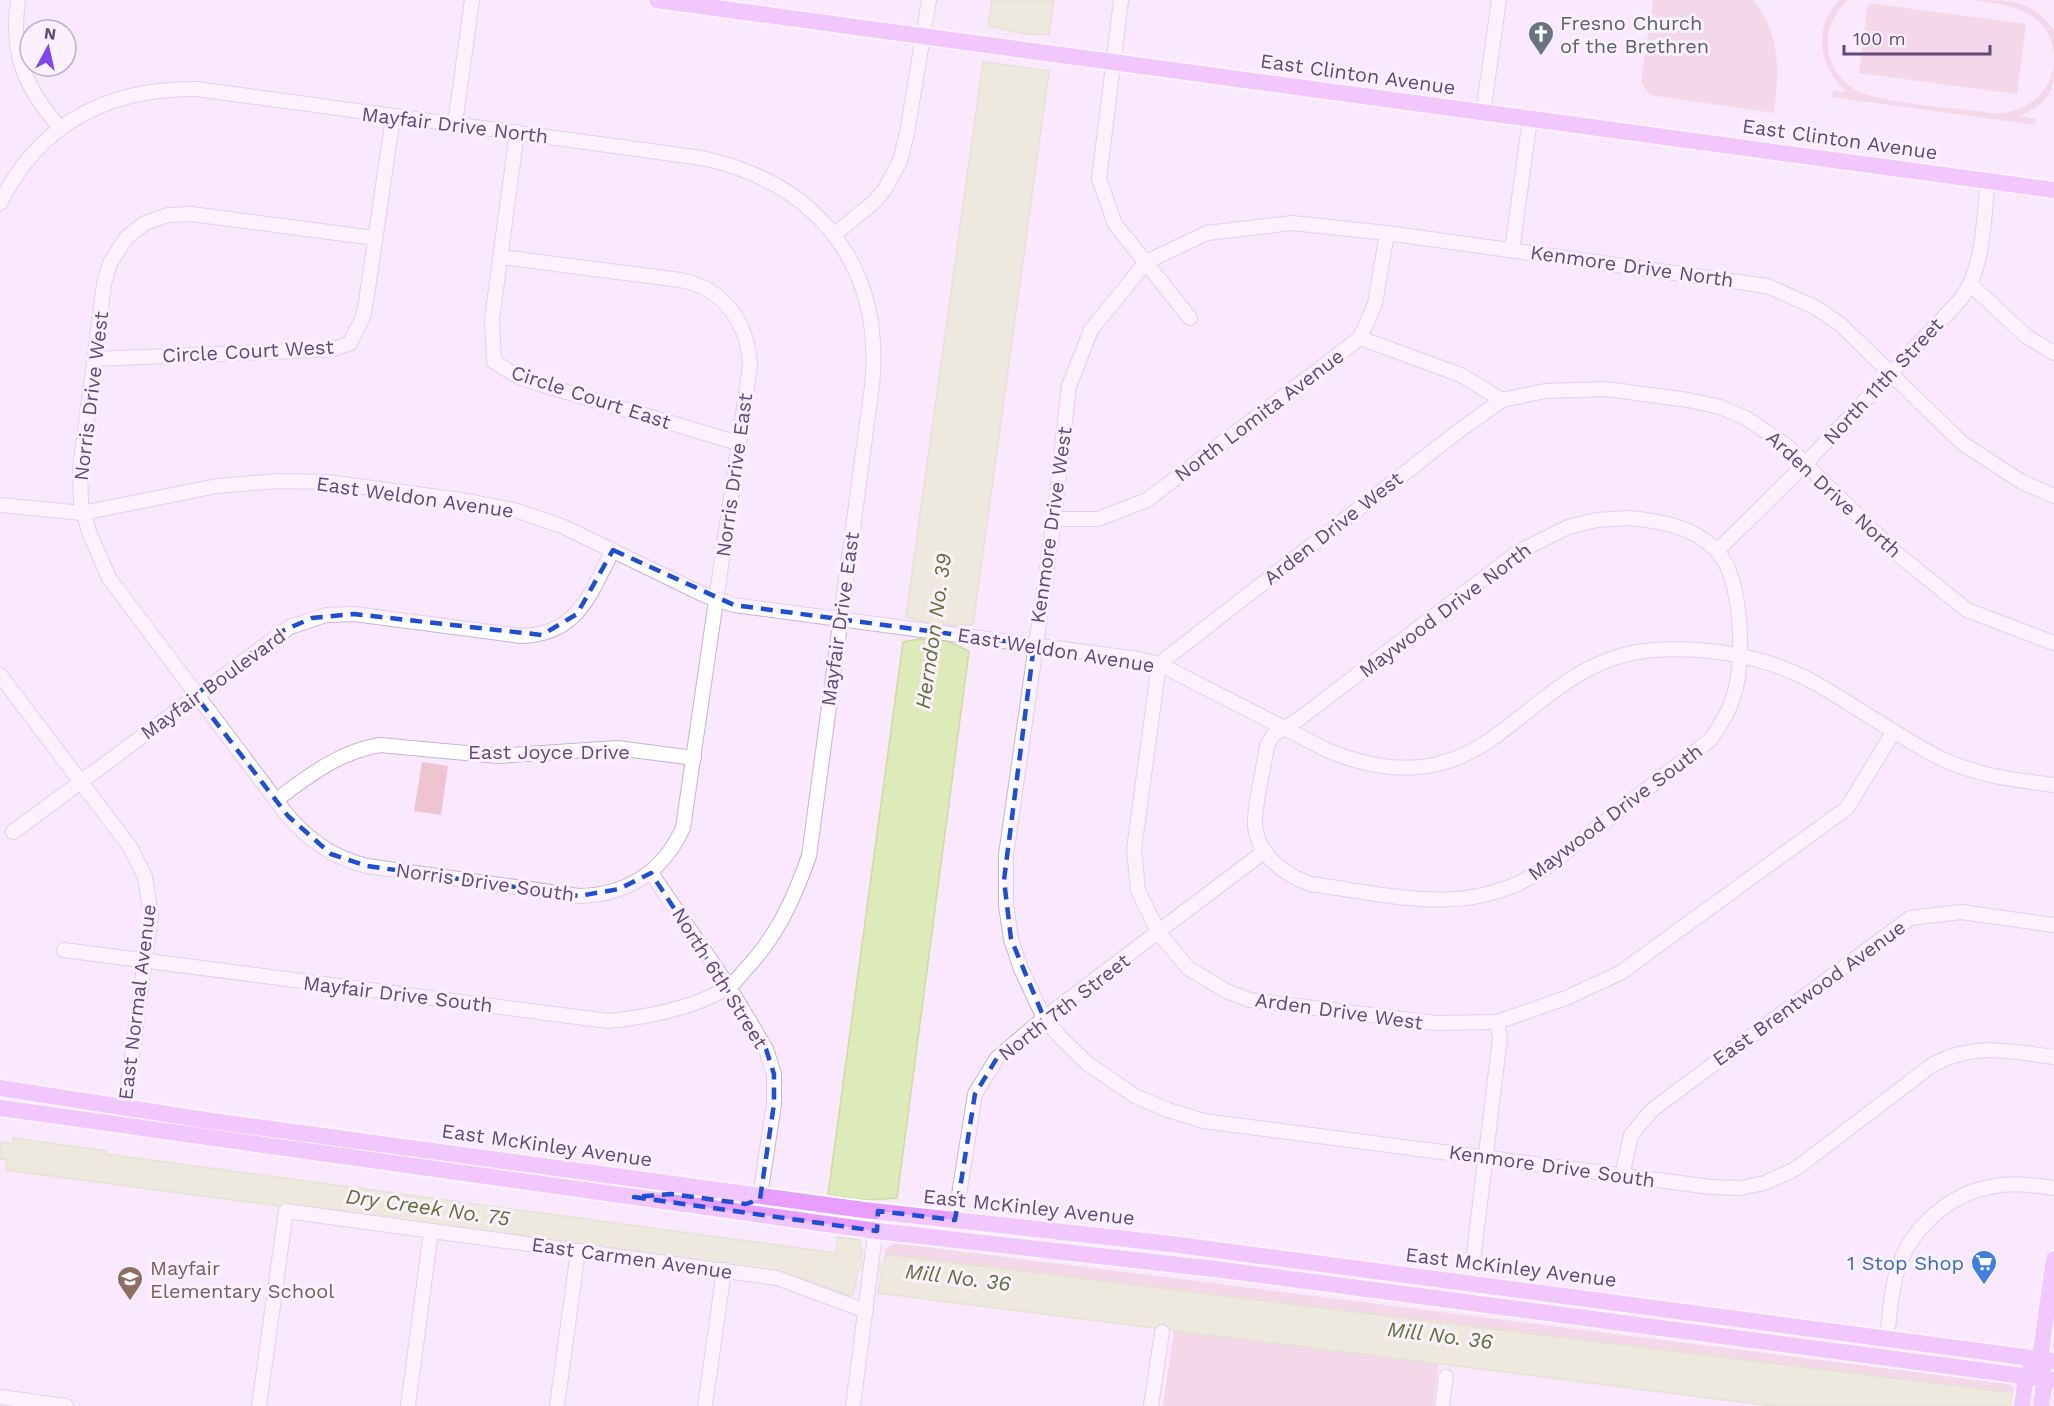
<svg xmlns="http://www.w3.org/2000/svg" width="2054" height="1406" viewBox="0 0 2054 1406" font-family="'Work Sans',sans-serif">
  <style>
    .green { fill: #eec4d0 }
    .water { fill: #ddeaba; stroke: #cbdd9f; stroke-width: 1.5 }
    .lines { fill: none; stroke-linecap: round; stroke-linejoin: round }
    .canal { stroke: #ddeaba; stroke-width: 10 }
    .minor-casing { stroke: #c7b2d6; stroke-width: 16 }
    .major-casing { stroke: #fff; stroke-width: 20 }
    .minor { stroke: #fff; stroke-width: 14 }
    .major { stroke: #e89eff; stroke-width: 16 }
    .marked { fill: none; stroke: #1d4ed8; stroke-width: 4.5; stroke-dasharray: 12 8; stroke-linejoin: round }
    .labels { text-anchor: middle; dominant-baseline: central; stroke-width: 6; stroke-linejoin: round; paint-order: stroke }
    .worship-label { font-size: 20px; fill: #5b616d; stroke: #fbf0ff; text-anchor: start }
    .street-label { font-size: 20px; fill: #62497c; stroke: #fbf0ff }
    .shop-label { font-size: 20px; fill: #366cbe; stroke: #fbf0ff; text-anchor: end }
    .education-label { font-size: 20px; fill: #785e54; stroke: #fbf0ff; text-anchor: start }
    .water-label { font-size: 21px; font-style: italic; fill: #607235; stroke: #fbf0ff }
  </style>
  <rect width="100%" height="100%" fill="#f9e8fe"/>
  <g class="green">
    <path d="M 1653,0 L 1753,0 C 1781,34 1779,71 1774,113 L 1650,95 L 1641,82 Z"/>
    <path d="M 1839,0 L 1848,0 C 1834,12 1826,30 1828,49 C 1830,66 1840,81 1855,90 C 1880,104 1960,108 1992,113 C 2023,115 2052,95 2054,62 C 2054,93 2050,102 2020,116 L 2036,119 L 2035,125 L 1832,97 L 1833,91 L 1847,92 C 1819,68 1812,28 1839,0 Z"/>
    <path d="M 1975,0 C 2010,0 2034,0 2054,31 L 2054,55 C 2050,11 2011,5 1975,0 Z"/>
    <polygon points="1868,3 2026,24 2017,94 1859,73"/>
    <polygon points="422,762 448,766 441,815 414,811"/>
    <polygon points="894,1243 2010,1384 2016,1390 2015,1393 885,1256 885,1250"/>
    <polygon points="1174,1331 1439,1363 1433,1406 1163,1406"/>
  </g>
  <g class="water">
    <polygon points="992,0 1054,0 1049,35 1026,34 988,26"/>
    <path d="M 983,62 L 1049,71 L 973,625 C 949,626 928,626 906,616 Z"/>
    <polygon points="920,639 947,641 969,651 897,1198 866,1200 828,1195 903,642"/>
    <polygon points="14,1138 106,1151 106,1154 836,1253 838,1237 860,1240 862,1252 853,1294 849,1295 781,1272 6,1170 7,1160 0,1159 0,1142 13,1144"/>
    <polygon points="892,1255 2015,1393 2014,1406 1773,1406 878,1293 885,1256"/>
  </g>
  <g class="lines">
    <polyline class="canal" points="848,1264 895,1269"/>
    <defs>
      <g id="minor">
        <path d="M 18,0 C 10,55 25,87 60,128"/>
        <polyline points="1121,0 1099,179 1115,224 1190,318"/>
        <polyline points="1483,113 1499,0"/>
        <polyline points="455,124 472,0"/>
        <polyline points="517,132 492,319 494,362 519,377 540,384 738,443"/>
        <path d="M 0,203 C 40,123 108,88 197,89 L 702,158 C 818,183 884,266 872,386 L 809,856 C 794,899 776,938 744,971 C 739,977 734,984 727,988 C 692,1009 648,1017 608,1021 L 64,950"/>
        <polyline points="835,234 874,202 885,189 900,161 907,133 929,0"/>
        <path d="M 375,238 L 191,214 L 168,215 L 145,223 L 126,238 L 110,263 L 104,284 L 80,469 L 81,503 L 89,532 L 109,578 L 288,816 C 311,842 333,857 367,866 L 579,896 C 628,895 663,871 683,828 L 750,366 C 748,323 724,288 680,280 L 501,257"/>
        <polyline points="1512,250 1530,119"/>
        <polyline points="1971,285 2026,336 2054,353"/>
        <polyline points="1360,338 1461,375 1502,400 1545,391 1606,389 1688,400 1720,407 1746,418 1787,446 1896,553 1967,610 2054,643"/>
        <polyline points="94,359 319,350 334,349 350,343 363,317 366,302 393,117"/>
        <polyline points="1502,400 1460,430 1159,664 1134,849 1138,891 1159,933 1188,968 1226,991 1250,1000 1435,1023 1497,1022 1566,998 1620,973 1847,808 1894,731"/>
        <path d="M 2054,496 L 2022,482 L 1962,443 L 1840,324 L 1815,307 L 1767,286 L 1387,233 L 1292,223 L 1207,233 L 1146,262 L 1091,330 L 1069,386 L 1054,519 L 1006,855 L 1006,905 L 1011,939 L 1021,969 L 1044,1018 L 1062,1039 L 1088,1064 L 1135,1096 L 1168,1110 L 1204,1121 L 1711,1187 L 1740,1188 L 1765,1183 L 1797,1168 L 1932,1065 C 1974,1042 2009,1051 2054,1057"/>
        <path d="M 0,505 L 82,513 L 217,486 L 277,481 L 328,482 L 468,501 L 518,511 L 564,527 L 704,595 L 734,605 L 1138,659 L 1159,664 L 1329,751 C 1497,819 1519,661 1653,650 C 1707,646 1767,656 1815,683 C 1856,706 1894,734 1936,756 C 1973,775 2013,780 2054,785"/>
        <path d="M 1628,518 C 1660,521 1693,526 1716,550 C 1742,576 1744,653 1736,687 C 1732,707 1722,723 1710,740 L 1544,869 C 1469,919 1394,895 1310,884 C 1285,875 1257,855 1255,825 C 1254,804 1264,768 1267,746 L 1273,735 L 1299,719 L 1518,552 L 1568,527 L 1597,520 Z"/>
        <polyline points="1054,519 1098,519 1147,500 1360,338 1375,304 1387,233"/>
        <path d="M 1717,551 L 1805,464 L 1961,299 C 1985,266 1983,220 1988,181"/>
        <polyline points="0,675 130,847 145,877 151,915 124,1115"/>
        <path d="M 276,800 C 309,776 338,752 380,745 L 498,756 L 617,748 L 694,758"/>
        <path d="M 13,832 L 290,627 L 326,615 L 354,614 L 521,636 C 578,635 590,594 613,550"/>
        <polyline points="651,873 729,987 766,1049 774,1074 774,1104 760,1196"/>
        <polyline points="1622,1176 1631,1135 1652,1110 1910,918 1961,912 2054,925"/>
        <polyline points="955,1220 975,1094 997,1058 1044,1018 1265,851"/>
        <polyline points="1468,1302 1500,1038 1497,1022"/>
        <path d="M 1887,1337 C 1890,1314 1891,1287 1899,1265 C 1913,1227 1950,1194 1990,1187 C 2011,1182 2033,1185 2054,1188"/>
        <polyline points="0,1397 66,1406"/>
        <polyline points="259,1406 286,1211 777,1278 866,1311"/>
        <polyline points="408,1406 431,1231"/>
        <polyline points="557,1406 578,1251"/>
        <polyline points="705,1406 724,1270"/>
        <polyline points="853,1406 878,1211"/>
        <polyline points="1151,1406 1162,1332"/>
        <polyline points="1442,1406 1446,1377"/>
      </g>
      <g id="major">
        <polyline points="657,0 2054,190"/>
        <polyline points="0,1088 205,1120 864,1210 1171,1244 2054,1361"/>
        <polyline points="0,1108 877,1231 1223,1270 2054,1380"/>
        <polyline points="2022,1406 2026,1376 2032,1367"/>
        <polyline points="2041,1406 2045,1379 2040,1358 2054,1259"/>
      </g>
    </defs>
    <use href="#minor" class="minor-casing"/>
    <use href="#major" class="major-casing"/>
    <use href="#minor" class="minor"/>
    <use href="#major" class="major"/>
  </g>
  <path d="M0 0H2054V1406H0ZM 613,550 L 734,605 L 1034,645 L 1004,880 L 1011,939 L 1044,1018 L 997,1058 L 975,1094 L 955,1220 L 878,1211 L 877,1231 L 634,1197 L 671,1194 L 746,1204 L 760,1199 L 774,1104 L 774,1074 L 766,1049 L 651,873 L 619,889 L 579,896 L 367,866 L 331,854 L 288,816 L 195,695 L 280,632 L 312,618 L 354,614 L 542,635 L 577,614 Z" fill="#f9e8fe" fill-opacity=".55" fill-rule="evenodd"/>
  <path class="marked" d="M 613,550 L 734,605 L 1034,645 L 1004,880 L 1011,939 L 1044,1018 L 997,1058 L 975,1094 L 955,1220 L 878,1211 L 877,1231 L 634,1197 L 671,1194 L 746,1204 L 760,1199 L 774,1104 L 774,1074 L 766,1049 L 651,873 L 619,889 L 579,896 L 367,866 L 331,854 L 288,816 L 195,695 L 280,632 L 312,618 L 354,614 L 542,635 L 577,614 Z"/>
  <defs>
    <symbol id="church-pin" viewBox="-11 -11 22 30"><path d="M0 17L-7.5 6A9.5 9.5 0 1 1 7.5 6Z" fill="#6b7280" stroke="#fbf0ff"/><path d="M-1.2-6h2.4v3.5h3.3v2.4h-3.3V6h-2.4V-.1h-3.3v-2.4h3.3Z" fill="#fff"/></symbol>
    <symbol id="supermarket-pin" viewBox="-11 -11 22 30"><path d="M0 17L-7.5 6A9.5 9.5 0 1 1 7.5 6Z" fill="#3f7fe0" stroke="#fbf0ff"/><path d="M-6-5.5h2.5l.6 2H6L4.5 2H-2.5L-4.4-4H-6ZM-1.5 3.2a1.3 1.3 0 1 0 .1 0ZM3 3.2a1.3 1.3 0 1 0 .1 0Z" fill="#fff"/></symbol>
    <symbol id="school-pin" viewBox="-11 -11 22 30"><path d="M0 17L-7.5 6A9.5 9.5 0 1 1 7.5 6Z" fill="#8d6e63" stroke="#fbf0ff"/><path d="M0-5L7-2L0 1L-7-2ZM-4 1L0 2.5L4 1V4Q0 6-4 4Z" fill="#fff"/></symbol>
  </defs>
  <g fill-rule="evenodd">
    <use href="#church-pin" x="1526" y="19" width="30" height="40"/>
    <use href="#supermarket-pin" x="1969" y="1248" width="30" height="40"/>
    <use href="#school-pin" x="115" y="1264" width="30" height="40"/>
  </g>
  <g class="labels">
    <g class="worship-label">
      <text x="1560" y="23">Fresno Church<tspan x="1560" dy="23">of the Brethren</tspan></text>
    </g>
    <g class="street-label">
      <text transform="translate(1358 74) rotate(8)">East Clinton Avenue</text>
      <text transform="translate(455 125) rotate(7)">Mayfair Drive North</text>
      <text transform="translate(1840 139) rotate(8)">East Clinton Avenue</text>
      <text transform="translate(1632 266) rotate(8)">Kenmore Drive North</text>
      <text transform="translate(248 351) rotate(-3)">Circle Court West</text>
      <text transform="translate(1883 381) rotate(-47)">North 11th Street</text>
      <text transform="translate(91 396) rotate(-83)">Norris Drive West</text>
      <text transform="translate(591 397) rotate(18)">Circle Court East</text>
      <text transform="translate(1259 415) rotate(-37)">North Lomita Avenue</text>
      <text transform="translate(734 475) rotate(-82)">Norris Drive East</text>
      <text transform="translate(1834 494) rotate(43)">Arden Drive North</text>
      <text transform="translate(415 497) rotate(8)">East Weldon Avenue</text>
      <text transform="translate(1051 525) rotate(-82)">Kenmore Drive West</text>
      <text transform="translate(1333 528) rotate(-38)">Arden Drive West</text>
      <text transform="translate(1445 610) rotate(-37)">Maywood Drive North</text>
      <text transform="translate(840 619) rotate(-82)">Mayfair Drive East</text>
      <text transform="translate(1056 650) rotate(9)">East Weldon Avenue</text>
      <text transform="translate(213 684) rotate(-36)">Mayfair Boulevard</text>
      <text x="549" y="752">East Joyce Drive</text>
      <text transform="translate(1615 812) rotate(-37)">Maywood Drive South</text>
      <text transform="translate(485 882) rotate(8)">Norris Drive South</text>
      <text transform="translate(720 978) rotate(58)">North 6th Street</text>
      <text transform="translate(1809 993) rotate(-36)">East Brentwood Avenue</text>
      <text transform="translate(398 994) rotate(7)">Mayfair Drive South</text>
      <text transform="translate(137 1002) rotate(-83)">East Normal Avenue</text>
      <text transform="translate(1064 1007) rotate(-38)">North 7th Street</text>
      <text transform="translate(1339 1011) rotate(8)">Arden Drive West</text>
      <text transform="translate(547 1145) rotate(8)">East McKinley Avenue</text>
      <text transform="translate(1552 1166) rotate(8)">Kenmore Drive South</text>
      <text transform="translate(1029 1207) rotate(6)">East McKinley Avenue</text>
      <text transform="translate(632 1258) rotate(8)">East Carmen Avenue</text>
      <text transform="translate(1511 1267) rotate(7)">East McKinley Avenue</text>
    </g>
    <g class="shop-label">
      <text x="1964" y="1263">1 Stop Shop</text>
    </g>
    <g class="education-label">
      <text x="150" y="1268">Mayfair<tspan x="150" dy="23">Elementary School</tspan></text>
    </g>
    <g class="water-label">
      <text transform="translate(933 631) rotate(-82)">Herndon No. 39</text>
      <text transform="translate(428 1207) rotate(8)">Dry Creek No. 75</text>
      <text transform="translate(958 1277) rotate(7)">Mill No. 36</text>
      <text transform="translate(1440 1335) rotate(7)">Mill No. 36</text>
    </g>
  </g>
  <g transform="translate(48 48) rotate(8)"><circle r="28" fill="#fbf0ff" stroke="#beadcb" stroke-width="1.5"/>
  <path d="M0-4.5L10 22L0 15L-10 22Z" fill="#8243f2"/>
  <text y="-9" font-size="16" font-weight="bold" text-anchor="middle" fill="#62497c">N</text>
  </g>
  <path d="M1844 45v9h146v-9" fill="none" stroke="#62497c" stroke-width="3"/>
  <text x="1853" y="45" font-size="18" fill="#62497c" stroke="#fbf0ff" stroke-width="4.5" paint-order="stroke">100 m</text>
</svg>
